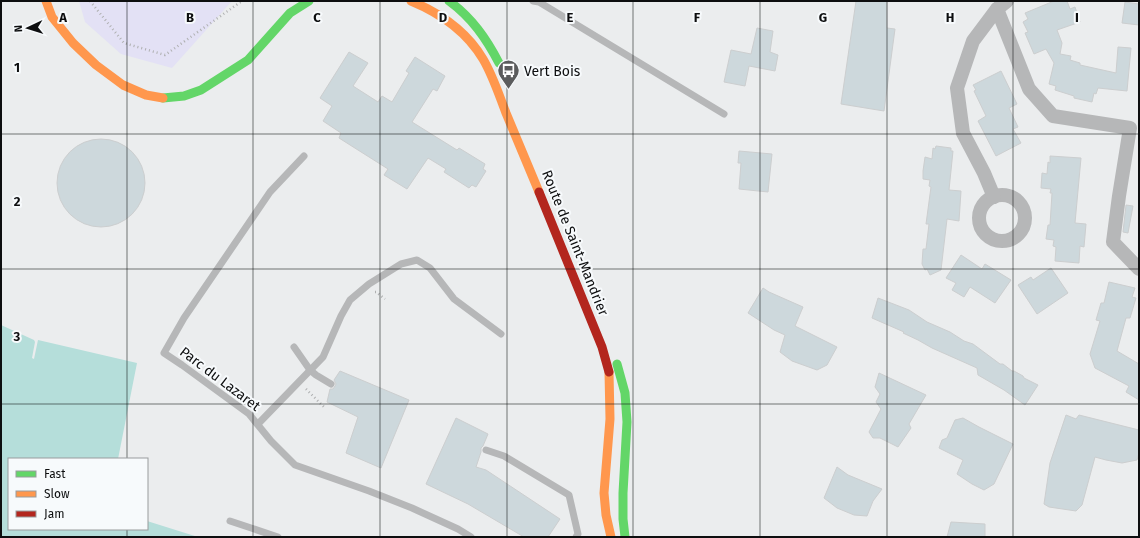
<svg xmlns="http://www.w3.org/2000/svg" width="1140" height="538" viewBox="0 0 1140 538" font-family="'Fira Sans',sans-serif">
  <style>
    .green { fill: #e3e1f5 }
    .water { fill: #b5deda }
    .building { fill: #cdd8dc; stroke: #cccecf }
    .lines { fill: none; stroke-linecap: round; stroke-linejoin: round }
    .path { stroke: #afb0b1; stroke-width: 2.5; stroke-dasharray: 1 3; stroke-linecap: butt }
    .lane { stroke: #b6b7b8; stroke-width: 7 }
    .street { stroke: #b6b7b8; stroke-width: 14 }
    .fast { stroke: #63d668; stroke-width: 9 }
    .slow { stroke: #ff974d; stroke-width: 9 }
    .jam { stroke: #b3261e; stroke-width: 9 }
    .grid { fill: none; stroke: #0d0e0f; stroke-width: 1; stroke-opacity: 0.55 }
    .labels { text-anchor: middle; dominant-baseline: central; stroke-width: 4; stroke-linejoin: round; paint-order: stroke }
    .poi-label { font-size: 14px; fill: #0d0e0f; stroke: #f7fafc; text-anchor: start }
    .street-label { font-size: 14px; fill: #0d0e0f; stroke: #f7fafc }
    .grid-label { font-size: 13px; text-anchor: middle; font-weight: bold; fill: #0d0e0f; stroke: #f7fafc; stroke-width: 4; stroke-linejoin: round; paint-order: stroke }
  </style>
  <rect width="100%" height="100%" fill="#ebedee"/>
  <polygon class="green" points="79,1 232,1 172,68 121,54 85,22"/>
  <polygon class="water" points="1,325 34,340 35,342 32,358 34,359 38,340 137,363 118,459 9,459 9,529 147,529 147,521 198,537 1,537"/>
  <g class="building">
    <polygon points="856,1 887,1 887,28 895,29 884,111 841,104"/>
    <polygon points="1054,1 1067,1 1070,9 1075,7 1080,22 1057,30 1062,43 1060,54 1071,56 1070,60 1080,63 1080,65 1116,73 1118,47 1131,48 1127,91 1098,88 1096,94 1094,93 1092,102 1074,98 1074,96 1055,90 1056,86 1049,84 1054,63 1046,49 1034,54 1025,33 1028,32 1023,22 1028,19 1025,13"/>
    <polygon points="1125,2 1139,4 1139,25 1122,23"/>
    <polygon points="757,28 773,31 770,52 778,55 775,71 749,66 745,86 724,82 731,50 751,54"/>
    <polygon points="349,52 368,63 353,86 378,102 382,96 392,102 409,73 406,71 415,57 445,76 437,91 433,89 412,122 457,150 459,148 485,164 483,169 486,171 476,187 472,185 469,188 444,172 446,169 428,158 407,189 384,175 388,169 339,138 341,133 323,121 332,106 320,98"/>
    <polygon points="1001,71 1017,104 1009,108 1018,127 1013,129 1021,143 996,156 978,121 986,116 974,91 976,90 973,85"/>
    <circle cx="101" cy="183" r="44"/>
    <polygon points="936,146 951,148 951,151 953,151 949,190 961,191 959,221 947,219 941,270 930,275 927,269 925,270 922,264 923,249 926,249 929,224 926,224 931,187 929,186 930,180 923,179 923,171 925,157 932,159 933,148 935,149"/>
    <polygon points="739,151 772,154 768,192 739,189 741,163 738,163"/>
    <polygon points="1050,156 1081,158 1075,223 1086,224 1084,247 1080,246 1079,263 1055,261 1056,247 1053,246 1054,240 1046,239 1048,225 1050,225 1052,193 1050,193 1051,189 1041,188 1042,173 1047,174 1048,162 1050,163"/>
    <polygon points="1126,205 1133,206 1128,233 1123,232"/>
    <polygon points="961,255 982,269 985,264 1011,280 995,303 970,287 964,297 952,290 956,283 946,278"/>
    <polygon points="1051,268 1068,293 1037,314 1018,285 1031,277 1033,280"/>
    <polygon points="1109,282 1135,288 1132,297 1136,298 1130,318 1126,318 1117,351 1139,364 1139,400 1126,392 1129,386 1095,368 1090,354 1100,321 1096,320 1101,303 1104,303"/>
    <polygon points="763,288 769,292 803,307 795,326 837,347 827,365 817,370 792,361 780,352 785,335 774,330 748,313"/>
    <polygon points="878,298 909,310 927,322 950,332 964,341 973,344 1000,364 1003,364 1012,371 1014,371 1023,376 1024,378 1038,385 1025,405 1004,390 978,375 977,368 932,348 918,340 903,333 904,332 872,318"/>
    <polygon points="340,371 409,400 381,468 346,453 358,417 327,402 330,389 333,389 335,386 336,384 334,380"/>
    <polygon points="879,373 926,395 909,424 911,428 898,447 880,438 873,438 869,432 881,409 876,402 880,394 875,387"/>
    <polygon points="1066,415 1076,419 1079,415 1139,430 1139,453 1137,460 1122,463 1106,460 1095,457 1082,505 1076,511 1049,507 1044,504 1050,463"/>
    <polygon points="456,418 488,434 483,446 481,448 481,452 476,467 486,470 560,519 548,537 524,537 468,504 426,484"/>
    <polygon points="963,418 979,427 1013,444 994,484 984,490 972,484 957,474 963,460 939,448 942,440 947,438 955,420"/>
    <polygon points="837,467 848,475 882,489 873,501 867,516 854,515 837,508 824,498"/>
    <polygon points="951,522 985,524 985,537 947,537"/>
  </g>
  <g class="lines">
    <g class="path">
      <polyline points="90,1 124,43 165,55 242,1"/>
      <polyline points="375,292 376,292 385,299"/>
      <polyline points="306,389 324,407"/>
    </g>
    <g class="lane">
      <polyline points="533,1 539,2 724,114"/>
      <polyline points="304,156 270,192 184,318 164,353 182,365 249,414 271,441 295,465 369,491 412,508 458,529 471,537"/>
      <polyline points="294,347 310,370 316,375 331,384"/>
      <polyline points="258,424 323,357 341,316 350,300 369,284 401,264 417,260 430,268 454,299 501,334"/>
      <polyline points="486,450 504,456 569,495 578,534 576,537"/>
      <polyline points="230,521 278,537"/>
    </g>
    <g class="street">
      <polyline points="997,9 1029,89 1053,116 1130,128 1119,196 1113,242 1139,269"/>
      <circle cx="1002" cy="218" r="23"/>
      <polyline points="994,197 984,173 963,133 957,88 973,41 997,9 1007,1"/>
    </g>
    <g class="fast">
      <path d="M 449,1 C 472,18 486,38 499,63"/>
      <polyline points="163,98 184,96 201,90 248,60 290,13 309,1"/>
      <polyline points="617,364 625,393 627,422 623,493 623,519 625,537"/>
    </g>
    <g class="slow">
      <polyline points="46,1 52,17 73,43 96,65 123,85 146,95 163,98"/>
      <path d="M 411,1 C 440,13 467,32 483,59 C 493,76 499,95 506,113 C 517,139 528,166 539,192"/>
      <polyline points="609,372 610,419 604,493 606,515 611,537"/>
    </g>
    <polyline class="jam" points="539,192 602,347 609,372"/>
  </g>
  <path class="grid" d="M 127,1 L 127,459M 253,1 L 253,537M 380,1 L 380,537M 507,1 L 507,537M 633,1 L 633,537M 760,1 L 760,537M 887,1 L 887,537M 1013,1 L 1013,537M 1,134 L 1139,134M 1,269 L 1139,269M 1,404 L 1139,404M 127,529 L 127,537"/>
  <defs>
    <symbol id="bus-pin" viewBox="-11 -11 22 30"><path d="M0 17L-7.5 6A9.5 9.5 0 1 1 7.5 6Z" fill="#5b5c5d" stroke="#f7fafc"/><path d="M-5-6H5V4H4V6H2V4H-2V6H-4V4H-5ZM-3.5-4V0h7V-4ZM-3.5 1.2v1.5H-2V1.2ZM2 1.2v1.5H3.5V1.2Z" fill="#fff"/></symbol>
  </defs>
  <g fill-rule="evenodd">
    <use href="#bus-pin" x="496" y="58" width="25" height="34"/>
  </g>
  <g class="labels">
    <g class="poi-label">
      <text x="524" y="71">Vert Bois</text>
    </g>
    <g class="street-label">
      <text transform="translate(575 243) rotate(68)">Route de Saint-Mandrier</text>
      <text transform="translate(220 379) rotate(37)">Parc du Lazaret</text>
    </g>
  </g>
  <g class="grid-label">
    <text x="63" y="22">A</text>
    <text x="190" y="22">B</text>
    <text x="317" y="22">C</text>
    <text x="443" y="22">D</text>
    <text x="570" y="22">E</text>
    <text x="697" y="22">F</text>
    <text x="823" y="22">G</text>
    <text x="950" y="22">H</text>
    <text x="1077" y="22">I</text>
    <text x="17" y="72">1</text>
    <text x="17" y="206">2</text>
    <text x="17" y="341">3</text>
  </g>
  <rect width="1140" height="538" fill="none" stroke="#0d0e0f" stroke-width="4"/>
  <rect x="8" y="458" width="140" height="72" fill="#f7fafc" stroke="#999c9d"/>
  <rect x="16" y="471" width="20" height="6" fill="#63d668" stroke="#999c9d"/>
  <text x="44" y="478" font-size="12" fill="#0d0e0f">Fast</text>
  <rect x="16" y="491" width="20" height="6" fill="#ff974d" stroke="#999c9d"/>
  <text x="44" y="498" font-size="12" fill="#0d0e0f">Slow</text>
  <rect x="16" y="511" width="20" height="6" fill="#b3261e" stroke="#999c9d"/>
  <text x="44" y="518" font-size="12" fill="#0d0e0f">Jam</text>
  <g transform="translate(28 28) rotate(266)" stroke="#f7fafc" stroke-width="3" paint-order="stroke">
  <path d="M0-3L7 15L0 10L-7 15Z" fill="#0d0e0f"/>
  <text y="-6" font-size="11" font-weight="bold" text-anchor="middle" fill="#0d0e0f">N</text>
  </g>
</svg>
